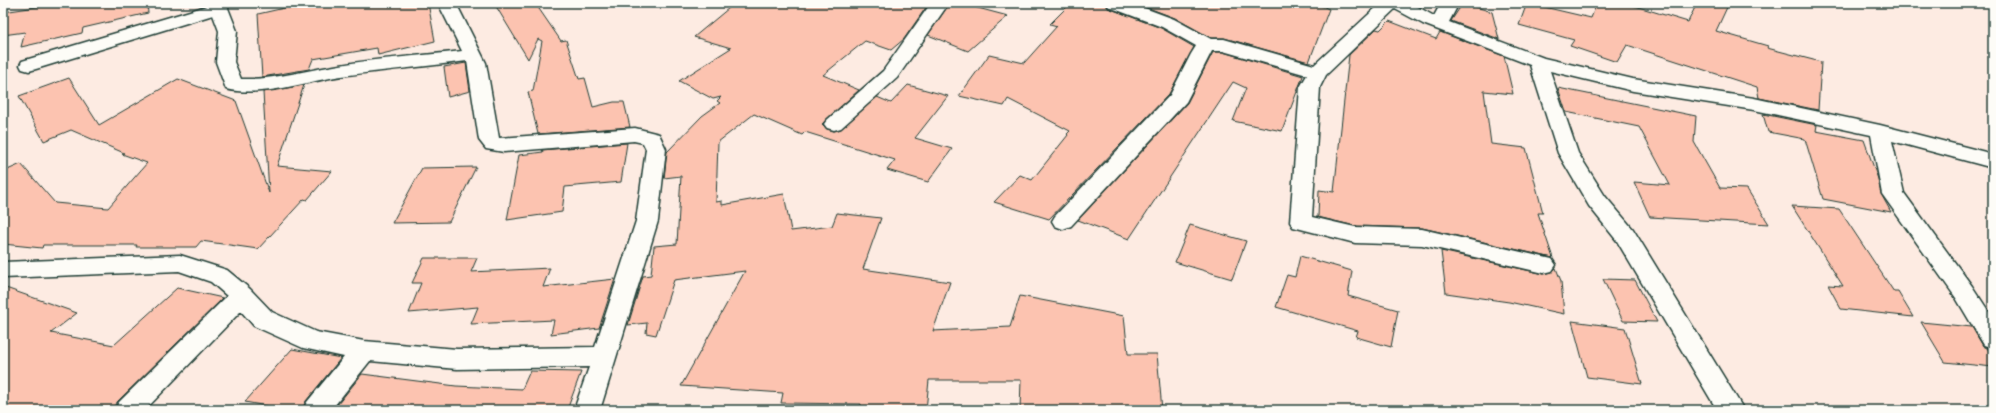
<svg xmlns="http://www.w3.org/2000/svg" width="1996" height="413" viewBox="0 0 1996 413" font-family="'Comic Neue',sans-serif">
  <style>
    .building { fill: #fcc3b0; stroke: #1f3d34 }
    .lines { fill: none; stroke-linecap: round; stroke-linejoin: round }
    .minor-casing { stroke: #1f3d34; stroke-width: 3 }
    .minor { fill: #fdfcf7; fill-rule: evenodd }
  </style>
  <rect width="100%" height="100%" fill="#fdebe2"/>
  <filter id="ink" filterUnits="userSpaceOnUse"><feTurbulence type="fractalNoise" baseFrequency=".025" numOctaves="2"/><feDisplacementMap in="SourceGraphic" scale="8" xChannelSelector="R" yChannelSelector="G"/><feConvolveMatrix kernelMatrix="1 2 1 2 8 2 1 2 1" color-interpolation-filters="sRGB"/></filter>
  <g filter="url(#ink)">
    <g class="building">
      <polygon points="44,3 147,3 148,13 83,28 82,33 21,47 25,32 3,35 3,12 43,6"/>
      <polygon points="306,3 428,3 435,41 378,55 377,48 313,59 309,69 262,77 258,14"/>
      <polygon points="494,3 535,3 561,41 566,40 579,79 585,78 593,107 614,102 624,102 630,127 538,134 528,92 533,91 542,41 538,39 528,59"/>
      <polygon points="735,3 929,3 904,39 891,50 865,41 823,75 859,90 822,124 827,129 834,131 841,129 877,97 891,103 908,85 948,96 915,138 952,149 928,182 887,170 895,160 805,132 802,135 754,114 718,142 716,202 722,201 722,205 784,194 791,231 832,226 837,213 881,218 863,269 950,282 933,331 1010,327 1020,296 1124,316 1128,354 1157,354 1162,410 1020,410 1021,380 929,380 926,410 860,410 861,404 781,403 783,393 681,386 745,271 674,280 656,335 646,333 647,323 628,325 643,276 651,275 654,246 677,244 681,176 664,178 667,152 702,116 720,103 717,101 721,97 713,99 679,81 731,48 694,37"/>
      <polygon points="950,3 959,3 1008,16 968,51 928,35"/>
      <polygon points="1071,3 1105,3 1108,8 1161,28 1194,47 1169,94 1049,219 994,202 1020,175 1032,180 1068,135 1067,134 1070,131 1008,99 1004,106 959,96 989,55 1024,63 1057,26 1050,24"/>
      <polygon points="1135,3 1315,3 1329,9 1309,62 1224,38 1211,38 1175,18"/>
      <polygon points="1463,3 1492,12 1499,39 1451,21"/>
      <polygon points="1527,3 1591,18 1597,3 1625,3 1688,22 1697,3 1729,3 1716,31 1768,46 1767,48 1821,62 1818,110 1759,98 1757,87 1627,45 1617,62 1570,46 1574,40 1519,25"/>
      <polygon points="1389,21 1436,39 1440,32 1504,56 1513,94 1484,91 1491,144 1526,148 1543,213 1538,213 1553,258 1422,228 1355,226 1318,217 1319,190 1334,192 1349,55 1376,29 1380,30"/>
      <polygon points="1213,52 1223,52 1303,76 1282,131 1233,121 1246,88 1233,82 1129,239 1078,220 1187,103"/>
      <polygon points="466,63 470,91 448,97 444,67"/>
      <polygon points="69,78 99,125 178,79 236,101 269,193 263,92 304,85 277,166 332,171 307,200 304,199 258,249 201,241 196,247 136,247 137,245 43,245 42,248 3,244 3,172 21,164 55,203 108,208 147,163 122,154 124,153 71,130 44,141 19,96"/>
      <polygon points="1558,88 1696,116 1694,142 1720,188 1747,189 1769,224 1650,217 1634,182 1670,185 1639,127 1566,112"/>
      <polygon points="1763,114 1817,125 1816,131 1864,140 1878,179 1881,194 1891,212 1823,199 1805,139 1768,132"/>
      <polygon points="627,143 621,182 565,187 562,212 507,220 519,155 543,152 542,150"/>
      <polygon points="476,167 449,222 392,223 422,168"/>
      <polygon points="1792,206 1839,209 1894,292 1898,292 1913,317 1841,309 1828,285 1843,286"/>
      <polygon points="1190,225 1246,241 1232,279 1175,262"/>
      <polygon points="1441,251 1544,274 1552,272 1556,268 1561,281 1564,314 1509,302 1446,293"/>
      <polygon points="1300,256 1352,271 1348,296 1398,310 1391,347 1356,337 1358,331 1276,307 1287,275 1295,277"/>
      <polygon points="424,258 477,258 471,272 550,268 543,287 615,279 599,328 551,334 554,320 471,324 478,307 409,313 421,283 412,283"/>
      <polygon points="1603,279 1635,280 1657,322 1623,321"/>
      <polygon points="3,287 77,313 51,333 114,345 177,288 223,298 118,401 111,410 3,410"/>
      <polygon points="1572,321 1625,328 1642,384 1587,377"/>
      <polygon points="1921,322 1972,327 1983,346 1987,348 1993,356 1993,367 1945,362"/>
      <polygon points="292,349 341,358 306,401 302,410 287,410 245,402"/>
      <polygon points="530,371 581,372 567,410 333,410 362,374 456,386 522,389"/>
    </g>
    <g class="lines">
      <defs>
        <g id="minor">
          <path d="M 210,3 L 228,3 L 228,8 L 237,31 L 234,62 L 241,79 C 274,80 307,70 340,65 C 380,58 421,56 462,51 L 438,3 L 456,3 L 486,63 L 499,138 L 635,128 L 659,134 L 666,149 L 658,221 L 600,410 L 574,410 L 589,367 L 457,369 L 370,361 L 331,410 L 303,410 L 307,402 L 344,357 L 303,348 L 254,326 L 241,311 L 145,410 L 115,410 L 119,402 L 227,296 L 211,282 L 179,271 L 3,278 L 3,262 L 180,255 L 227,270 L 250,289 L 272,312 L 316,332 L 364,341 L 457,349 L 595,347 L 636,221 L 646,149 L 643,143 L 634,141 L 504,152 L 486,149 L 479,140 L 467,61 C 425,67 383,70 342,76 C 307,81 261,98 226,89 L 216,62 L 219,31 L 213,15 L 36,69 L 29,71 L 22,69 L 20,65 L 22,61 L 210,5 Z"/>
          <polygon points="931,3 949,3 897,78 841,128 834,130 827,128 824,124 827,120 883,71"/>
          <polygon points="1106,3 1131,3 1174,19 1211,39 1224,39 1314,65 1381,3 1411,3 1434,16 1441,3 1459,3 1449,22 1544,58 1633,79 1754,98 1880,125 1993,154 1993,168 1892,141 1904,193 1972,286 1993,318 1993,348 1984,345 1956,298 1882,194 1871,135 1754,110 1633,91 1550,71 1578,153 1605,196 1633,229 1744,410 1717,410 1617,241 1589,206 1558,153 1530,65 1423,24 1395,9 1326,75 1320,87 1312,217 1355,227 1422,229 1552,259 1556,265 1552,271 1544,273 1422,245 1355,243 1293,227 1290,222 1300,87 1307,75 1223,51 1212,51 1186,102 1071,226 1063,229 1055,226 1052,221 1055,216 1170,95 1191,54 1196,46 1162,27 1109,7"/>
        </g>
      </defs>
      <use href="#minor" class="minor-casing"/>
      <use href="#minor" class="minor"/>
    </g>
  </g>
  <rect width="1996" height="413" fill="none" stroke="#fdfcf7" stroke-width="16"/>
  <rect x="8" y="8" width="1980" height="397" fill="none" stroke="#1f3d34" stroke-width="1.5" filter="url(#ink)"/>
</svg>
